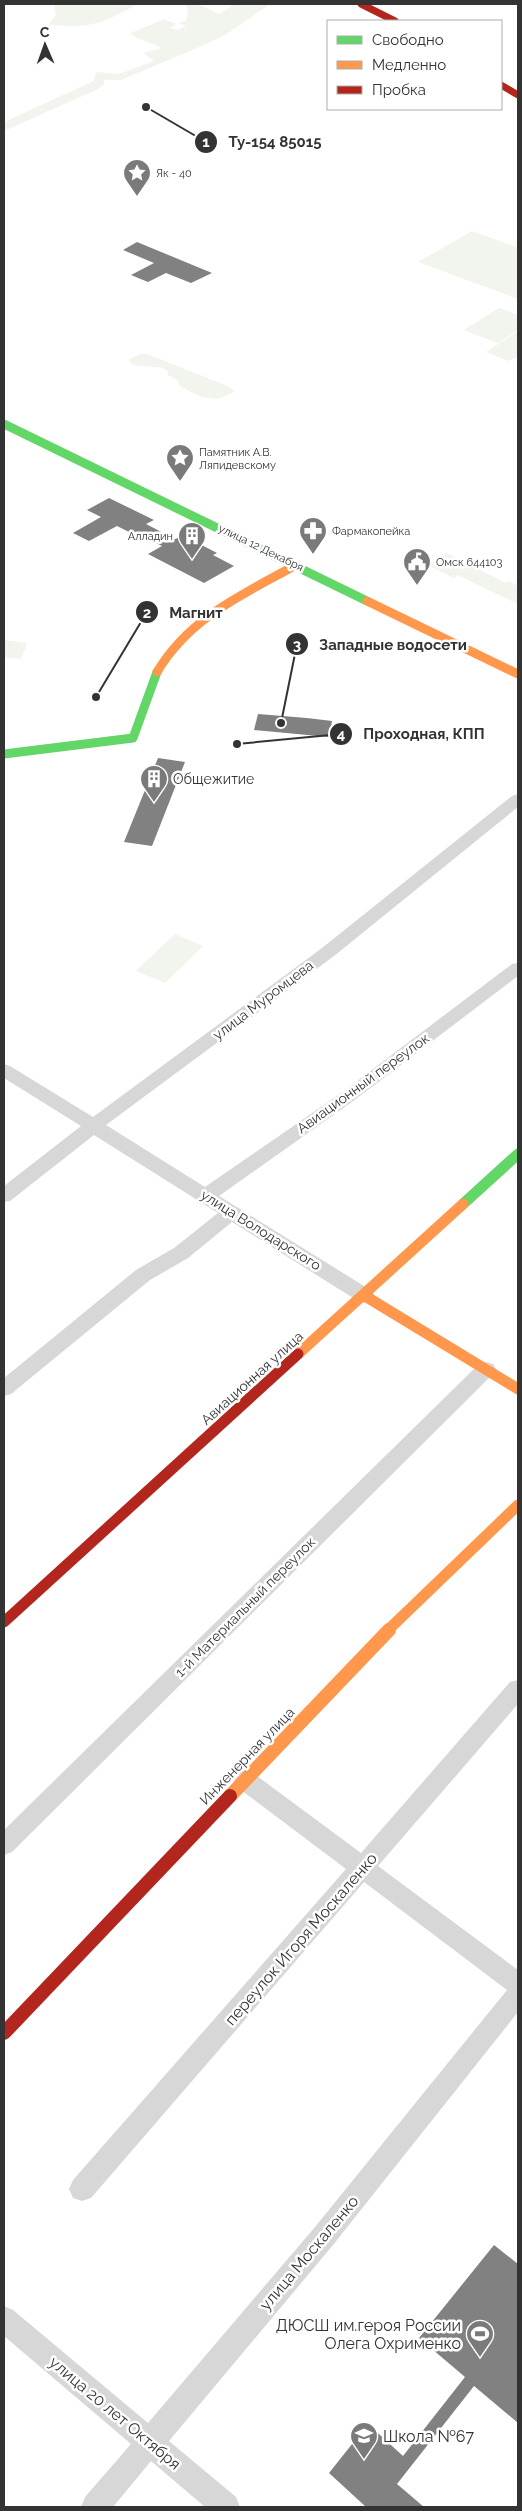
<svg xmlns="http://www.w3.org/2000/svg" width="522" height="2511" viewBox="0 0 522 2511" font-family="Raleway,sans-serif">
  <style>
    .green { fill: #f1f5ed }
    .building { fill: #818181 }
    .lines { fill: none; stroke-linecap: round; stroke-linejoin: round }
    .street { fill: #d7d7d7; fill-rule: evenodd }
    .fast-far1 { stroke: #63d668; stroke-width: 9 }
    .fast { stroke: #63d668; stroke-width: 11 }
    .slow-far2 { stroke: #ff974d; stroke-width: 9 }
    .slow-far1 { stroke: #ff974d; stroke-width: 11 }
    .slow { stroke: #ff974d; stroke-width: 14 }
    .jam-far2 { stroke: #b3261e; stroke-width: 7 }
    .jam-far1 { stroke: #b3261e; stroke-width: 11 }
    .jam { stroke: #b3261e; stroke-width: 14 }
    .labels { text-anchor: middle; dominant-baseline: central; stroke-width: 5; stroke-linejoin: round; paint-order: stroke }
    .far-poi-label { font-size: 11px; fill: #333; stroke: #fff; text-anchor: start }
    .far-street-label { font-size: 11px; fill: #333; stroke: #fff }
    .poi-label { font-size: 14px; fill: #333; stroke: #fff; text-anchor: start }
    .street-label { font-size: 14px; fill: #333; stroke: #fff }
    .near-street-label { font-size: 16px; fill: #333; stroke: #fff }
    .near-poi-label { font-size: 16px; fill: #333; stroke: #fff; text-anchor: end }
    .leader { fill: none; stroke: #333; stroke-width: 2 }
    .callout-dot { fill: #333; stroke: #fff; stroke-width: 2 }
    .mark-label { font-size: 15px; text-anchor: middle; font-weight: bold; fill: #fff }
    .callout-label { font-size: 15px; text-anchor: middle; font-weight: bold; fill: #333; stroke: #fff; stroke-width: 5; stroke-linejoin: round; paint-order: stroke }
  </style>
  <rect width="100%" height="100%" fill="#fff"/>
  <g class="green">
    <path d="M 54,4 L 137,4 C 105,23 86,30 49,24 L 56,15 Z"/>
    <polygon points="186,4 197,4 219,14 235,4 270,4 225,35 197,48 121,80 104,80 104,84 98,89 4,131 4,122 94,81 96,72 119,74 154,61 143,53 162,48 133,36 131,33 164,19 176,24 170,28 178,30 186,26 179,23 186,21 188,11"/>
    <polygon points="472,231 518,248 518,299 418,262"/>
    <polygon points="499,308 518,315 518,330 498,343 464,330"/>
    <polygon points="518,331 518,357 508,361 486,352"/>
    <path d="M 140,354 L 147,354 L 230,387 L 234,392 L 218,399 L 202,397 L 181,387 L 177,380 L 168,375 L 167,370 C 155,363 136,371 128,360 Z"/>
    <polygon points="447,553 506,583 509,581 518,586 518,604 457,575 454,578 427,565"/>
    <polygon points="4,640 27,643 21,659 4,657"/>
    <polygon points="175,934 203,946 165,983 136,971"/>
  </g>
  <g class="building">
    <polygon points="137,242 212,273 191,283 166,273 148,282 131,275 154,263 123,250"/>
    <polygon points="109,498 154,520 146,524 175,539 178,538 190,544 194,541 217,553 213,555 234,566 204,583 148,554 162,546 133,531 131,533 117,526 89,541 73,533 101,517 87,510"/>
    <polygon points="258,714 307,718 332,721 329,737 254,730"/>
    <polygon points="158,758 185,762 152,846 124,842"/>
    <polygon points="494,2245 518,2264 518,2423 474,2386 397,2484 424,2507 366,2507 329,2473 368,2424 403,2456 465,2377 419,2338"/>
  </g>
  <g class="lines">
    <g class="street">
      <polygon points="518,794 518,807 334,956 106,1125 205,1187 344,1091 512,964 518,963 518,976 356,1099 219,1196 372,1291 375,1296 372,1301 365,1303 358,1301 232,1222 188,1258 150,1280 11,1394 4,1396 4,1378 136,1270 174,1248 218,1213 94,1135 10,1201 4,1202 4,1186 81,1126 4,1078 4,1064 10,1066 93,1117 322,948 512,796"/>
      <polygon points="486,1362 493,1364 496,1369 493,1374 12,1852 4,1855 4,1830 479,1364"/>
      <polygon points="518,1680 518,1704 378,1866 518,1970 518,2012 333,2245 169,2441 236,2497 240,2507 205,2507 151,2461 113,2507 81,2507 85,2497 131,2444 4,2336 4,2306 13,2310 148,2423 315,2227 507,1990 364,1882 91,2198 82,2201 73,2198 69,2189 73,2180 346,1869 237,1787 234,1780 237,1773 245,1770 253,1773 361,1853 510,1682"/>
    </g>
    <g class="fast-far1">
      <polyline points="4,424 367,601"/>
      <polyline points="4,754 133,738 157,672"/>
    </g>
    <polyline class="fast" points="463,1204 518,1154"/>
    <g class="slow-far2">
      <polyline points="367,601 518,674"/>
      <path d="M 157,672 C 190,617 242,595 296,565"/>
    </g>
    <g class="slow-far1">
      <polyline points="365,1296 518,1389"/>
      <polyline points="298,1354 463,1204"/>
      <polyline points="387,1631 518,1505"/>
    </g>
    <polyline class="slow" points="230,1796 389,1630"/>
    <g class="jam-far2">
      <polyline points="361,4 395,21"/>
      <polyline points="501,85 518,95"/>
    </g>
    <polyline class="jam-far1" points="4,1622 298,1354"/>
    <polyline class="jam" points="4,2033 230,1796"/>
  </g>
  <defs>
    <symbol id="sight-pin" viewBox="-11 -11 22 30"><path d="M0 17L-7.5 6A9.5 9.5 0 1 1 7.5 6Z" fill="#7a7a7a" stroke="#fff"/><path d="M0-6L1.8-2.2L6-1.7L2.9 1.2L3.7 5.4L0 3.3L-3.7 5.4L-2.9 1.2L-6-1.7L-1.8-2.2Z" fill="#fff"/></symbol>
    <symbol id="pharmacy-pin" viewBox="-11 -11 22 30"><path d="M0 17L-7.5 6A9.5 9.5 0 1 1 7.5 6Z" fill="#7a7a7a" stroke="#fff"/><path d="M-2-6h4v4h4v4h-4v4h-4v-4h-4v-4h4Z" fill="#fff"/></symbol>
    <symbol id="building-pin" viewBox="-11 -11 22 30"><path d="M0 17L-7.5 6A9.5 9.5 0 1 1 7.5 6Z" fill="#7a7a7a" stroke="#fff"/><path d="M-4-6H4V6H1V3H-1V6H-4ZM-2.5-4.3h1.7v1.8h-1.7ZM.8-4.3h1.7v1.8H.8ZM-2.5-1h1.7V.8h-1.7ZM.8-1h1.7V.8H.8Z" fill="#fff"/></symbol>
    <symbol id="civic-pin" viewBox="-11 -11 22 30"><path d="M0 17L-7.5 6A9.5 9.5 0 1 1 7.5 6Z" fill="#7a7a7a" stroke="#fff"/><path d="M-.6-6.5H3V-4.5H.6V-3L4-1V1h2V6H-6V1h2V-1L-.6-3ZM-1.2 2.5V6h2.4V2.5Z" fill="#fff"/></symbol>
    <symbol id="stadium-pin" viewBox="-11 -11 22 30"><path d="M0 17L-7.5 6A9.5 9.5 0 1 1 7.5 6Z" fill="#7a7a7a" stroke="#fff"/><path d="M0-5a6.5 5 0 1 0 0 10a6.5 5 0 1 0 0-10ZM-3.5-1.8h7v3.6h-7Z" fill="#fff"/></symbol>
    <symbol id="school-pin" viewBox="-11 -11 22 30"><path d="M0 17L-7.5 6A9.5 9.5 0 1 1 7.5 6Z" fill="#7a7a7a" stroke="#fff"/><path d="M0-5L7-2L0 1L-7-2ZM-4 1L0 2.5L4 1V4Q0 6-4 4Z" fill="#fff"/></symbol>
  </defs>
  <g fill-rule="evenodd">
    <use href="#sight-pin" x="121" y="157" width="32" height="43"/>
    <use href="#sight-pin" x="164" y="442" width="32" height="43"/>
    <use href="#pharmacy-pin" x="297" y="515" width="32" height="43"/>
    <use href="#building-pin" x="176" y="520" width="32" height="43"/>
    <use href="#civic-pin" x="401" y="546" width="32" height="43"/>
    <use href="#building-pin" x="138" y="763" width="32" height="43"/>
    <use href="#stadium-pin" x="464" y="2318" width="32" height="43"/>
    <use href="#school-pin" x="348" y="2420" width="32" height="43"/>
  </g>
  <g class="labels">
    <g class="far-poi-label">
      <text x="156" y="173">Як - 40</text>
      <text x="199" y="452">Памятник А.В.<tspan x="199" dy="13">Ляпидевскому</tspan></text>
      <text x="332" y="531">Фармакопейка</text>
      <text x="173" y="536" text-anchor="end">Алладин</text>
      <text x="436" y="562">Омск 644103</text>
    </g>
    <g class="far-street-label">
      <text transform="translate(261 548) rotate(26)">улица 12 Декабря</text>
    </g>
    <g class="poi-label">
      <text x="173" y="779">Общежитие</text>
    </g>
    <g class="street-label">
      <text transform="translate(263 1000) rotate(-37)">улица Муромцева</text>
      <text transform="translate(363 1083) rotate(-36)">Авиационный переулок</text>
      <text transform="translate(261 1230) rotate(32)">улица Володарского</text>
      <text transform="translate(252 1378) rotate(-42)">Авиационная улица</text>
      <text transform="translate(245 1607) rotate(-45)">1-й Материальный переулок</text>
      <text transform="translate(247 1756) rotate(-46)">Инженерная улица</text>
    </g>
    <g class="near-street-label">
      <text transform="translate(301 1939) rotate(-49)">переулок Игоря Москаленко</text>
      <text transform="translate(309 2253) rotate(-50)">улица Москаленко</text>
      <text transform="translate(115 2413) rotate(40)">улица 20 лет Октября</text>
    </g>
    <g class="near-poi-label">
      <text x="461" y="2325">ДЮСШ им.героя России<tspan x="461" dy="18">Олега Охрименко</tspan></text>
      <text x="383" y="2436" text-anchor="start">Школа №67</text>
    </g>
  </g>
  <path class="leader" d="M146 107L206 142M96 697L147 612M281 723L297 644M237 744L341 734"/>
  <g class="callout-dot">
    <circle cx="146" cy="107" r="5"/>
    <circle cx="96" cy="697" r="5"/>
    <circle cx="281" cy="723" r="5"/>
    <circle cx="237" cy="744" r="5"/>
    <circle cx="206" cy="142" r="12"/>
    <circle cx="147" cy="612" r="12"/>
    <circle cx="297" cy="644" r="12"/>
    <circle cx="341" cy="734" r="12"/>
  </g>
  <g class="mark-label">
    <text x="206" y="147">1</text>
    <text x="147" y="618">2</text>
    <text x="297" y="650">3</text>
    <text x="341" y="739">4</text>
  </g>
  <g class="callout-label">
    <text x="275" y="147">Ту-154 85015</text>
    <text x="196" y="618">Магнит</text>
    <text x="393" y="650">Западные водосети</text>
    <text x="424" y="739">Проходная, КПП</text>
  </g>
  <rect width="522" height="2511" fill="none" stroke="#333333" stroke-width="10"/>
  <rect x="327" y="20" width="175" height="90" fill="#ffffff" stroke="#adadad"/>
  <rect x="337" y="36" width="25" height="8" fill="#63d668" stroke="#adadad"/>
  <text x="372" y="45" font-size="15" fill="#333333">Свободно</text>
  <rect x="337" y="61" width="25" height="8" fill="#ff974d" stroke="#adadad"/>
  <text x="372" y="70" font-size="15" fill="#333333">Медленно</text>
  <rect x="337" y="86" width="25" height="8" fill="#b3261e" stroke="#adadad"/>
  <text x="372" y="95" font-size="15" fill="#333333">Пробка</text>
  <g transform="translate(45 45) rotate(358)" stroke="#ffffff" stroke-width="4" paint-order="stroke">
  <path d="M0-4L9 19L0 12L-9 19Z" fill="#333333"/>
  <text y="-8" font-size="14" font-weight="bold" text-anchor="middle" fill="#333333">С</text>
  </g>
</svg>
